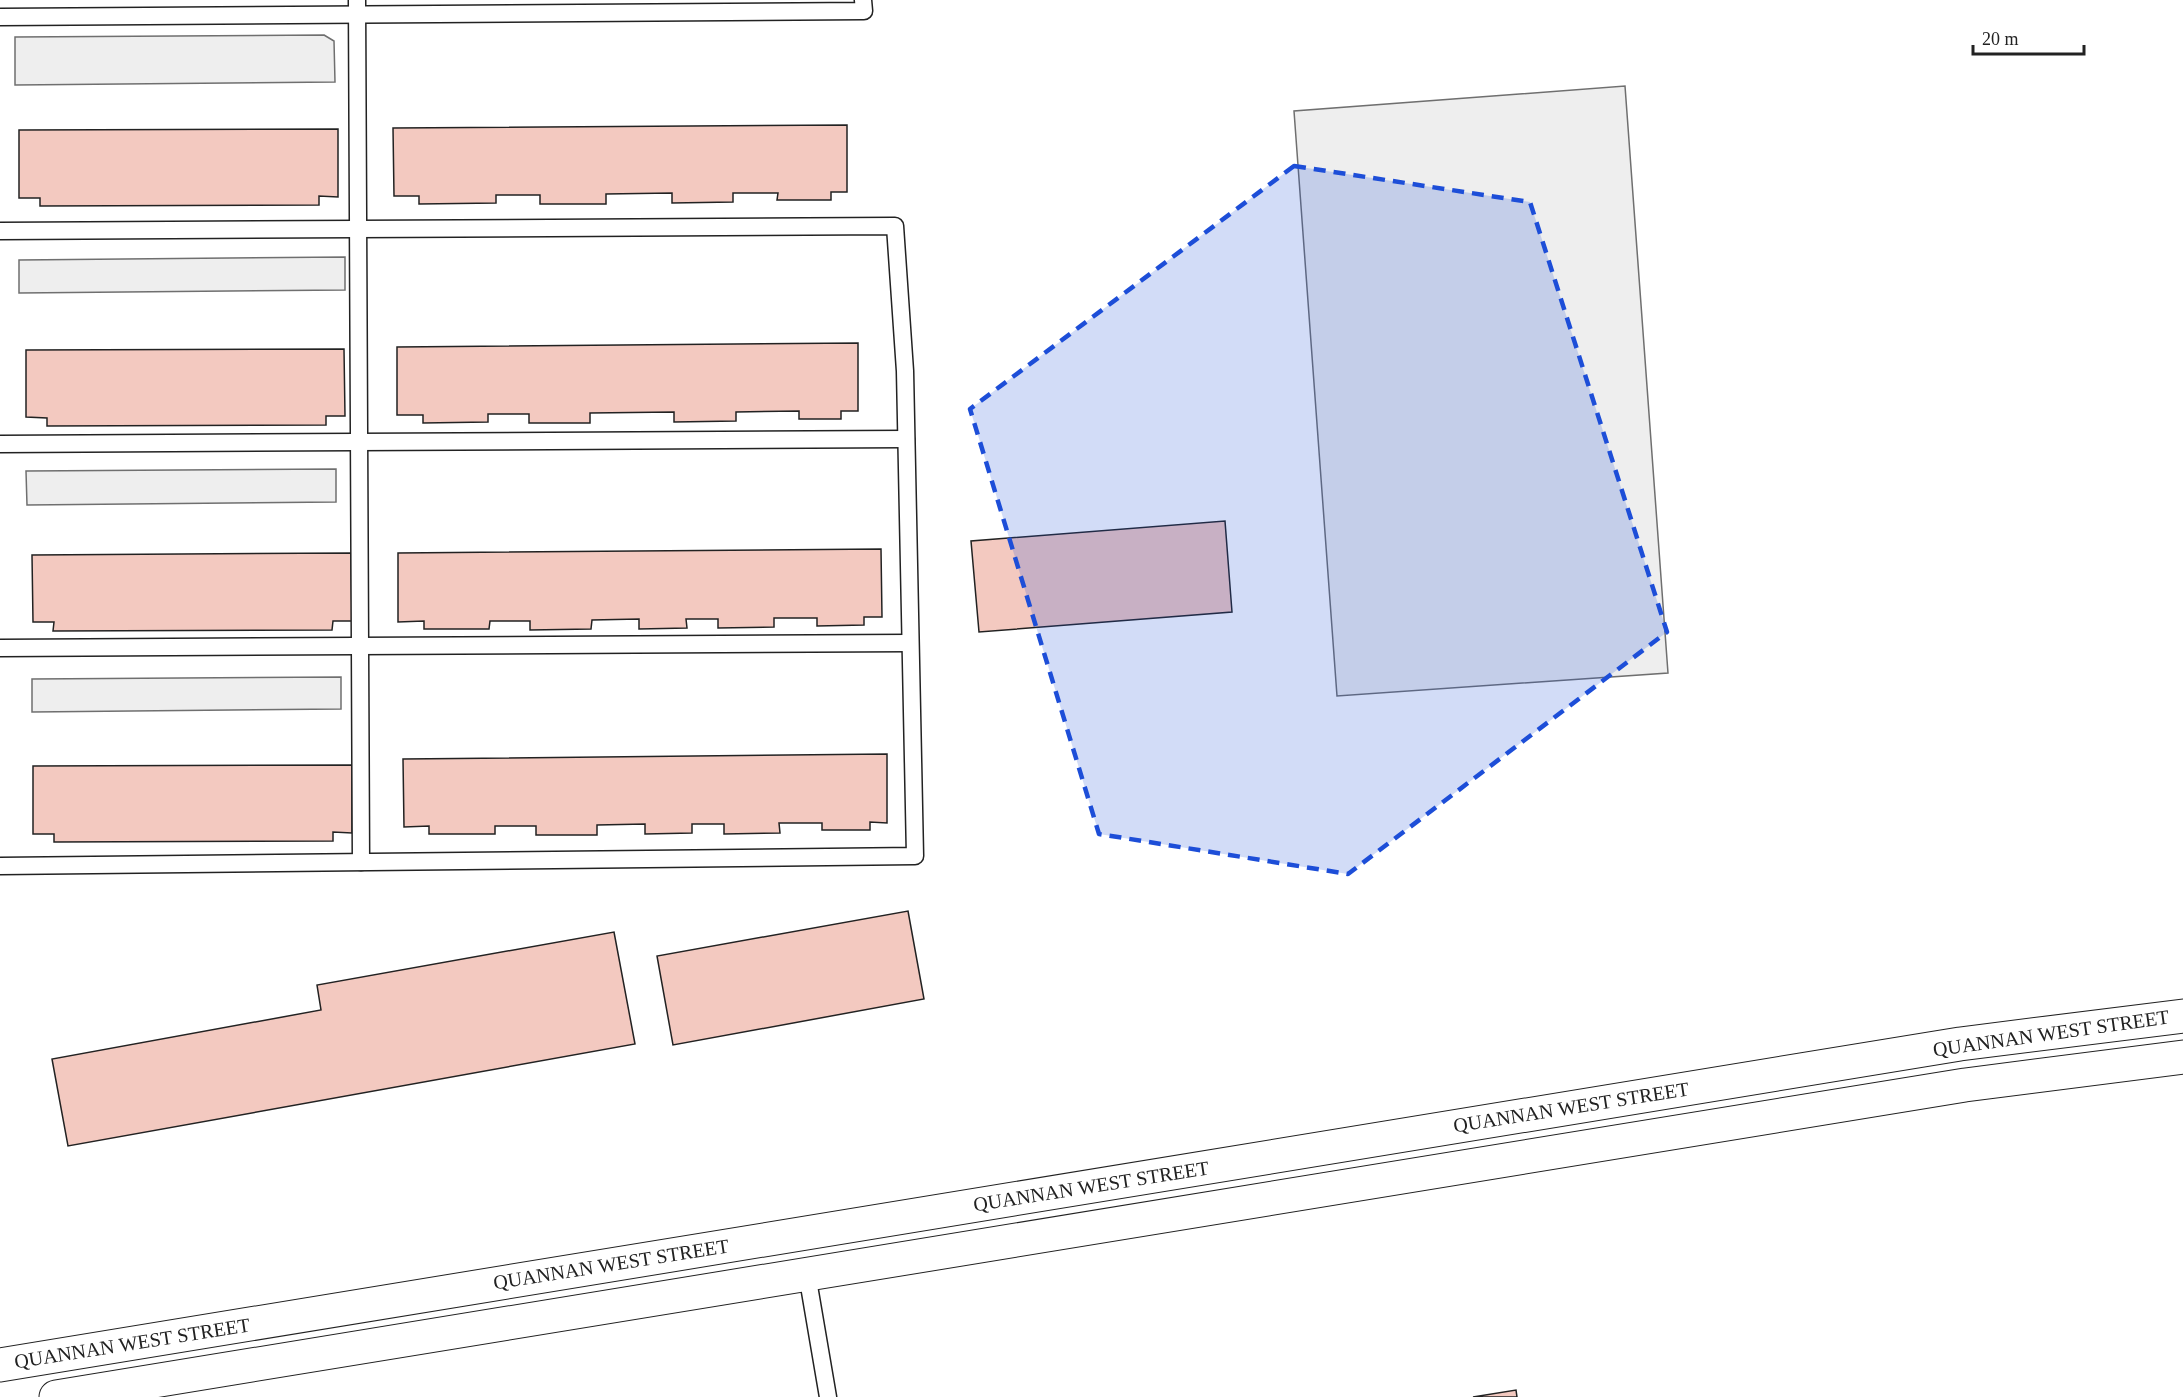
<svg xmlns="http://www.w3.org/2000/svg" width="2183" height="1397" viewBox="0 0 2183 1397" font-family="Georgia,serif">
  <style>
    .green { fill: #eee; stroke: #6f6f6f; stroke-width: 1.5 }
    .building { fill: #f3c9c0; stroke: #222; stroke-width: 1.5 }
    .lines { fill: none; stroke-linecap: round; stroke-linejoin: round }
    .lane-casing { stroke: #222; stroke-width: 19 }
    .secondary-casing { stroke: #222; stroke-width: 35 }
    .lane { stroke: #fff; stroke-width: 16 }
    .secondary { stroke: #fff; stroke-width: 33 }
    .marked { fill: #1d4ed8; fill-opacity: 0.2; stroke: #1d4ed8; stroke-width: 4.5; stroke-dasharray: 12 8; stroke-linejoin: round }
    .labels { text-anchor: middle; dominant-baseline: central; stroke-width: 4.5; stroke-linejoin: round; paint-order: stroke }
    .street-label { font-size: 20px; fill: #222; stroke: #fff }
  </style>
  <rect width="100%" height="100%" fill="#fff"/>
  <g class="green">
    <polygon points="324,35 334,41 335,82 15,85 15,37"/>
    <polygon points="1625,86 1668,673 1337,696 1294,111"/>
    <polygon points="345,257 345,290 19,293 19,260"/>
    <polygon points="336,469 336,502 27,505 26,471"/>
    <polygon points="341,677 341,709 32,712 32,679"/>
  </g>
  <g class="building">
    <polygon points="847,125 847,192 831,192 831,200 777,200 778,193 733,193 733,202 672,203 672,193 606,194 606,204 540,204 540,195 496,195 496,203 419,204 419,196 394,196 393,128"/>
    <polygon points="338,129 338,197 319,196 319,205 40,206 40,198 19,198 19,130"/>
    <polygon points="858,343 858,411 841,411 841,419 799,419 799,411 736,412 736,421 674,422 674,412 590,413 590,423 529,423 529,414 488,414 488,422 423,423 423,415 397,415 397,347"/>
    <polygon points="344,349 345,416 326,416 326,425 47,426 47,418 26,417 26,350"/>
    <polygon points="1225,521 1232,612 979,632 971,541"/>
    <polygon points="881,549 882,617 864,617 864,625 817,626 817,618 774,618 774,627 718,628 718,619 686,619 687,628 639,629 639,619 592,620 591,629 530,630 530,621 490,621 489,629 424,629 424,621 398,622 398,553"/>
    <polygon points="351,553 352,621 333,621 332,630 53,631 54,622 33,622 32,555"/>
    <polygon points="887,754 887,823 870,822 870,830 822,830 822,823 779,823 780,833 724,834 724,824 692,824 692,833 645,834 645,824 597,825 597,835 536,835 536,826 495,826 495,834 429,834 429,826 404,827 403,759"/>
    <polygon points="352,765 352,833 333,832 333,841 54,842 54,834 33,834 33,766"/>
    <polygon points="908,911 924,999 673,1045 657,956"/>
    <polygon points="614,932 635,1044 68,1146 52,1059 321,1010 317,985"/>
    <polygon points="1516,1390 1517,1397 1473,1397"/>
  </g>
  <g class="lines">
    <defs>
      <g id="lane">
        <polyline points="357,0 361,862"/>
        <polyline points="0,17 864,11 863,0"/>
        <polyline points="0,231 895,226 905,371 915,856 0,866"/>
        <polyline points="0,444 906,439"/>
        <polyline points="0,648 910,643"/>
        <polyline points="807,1274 828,1397"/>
      </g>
      <g id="secondary">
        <polyline points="0,1365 1960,1044 2183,1016"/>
        <polyline points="56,1397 1965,1085 2183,1057"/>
      </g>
    </defs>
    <use href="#lane" class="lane-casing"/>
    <use href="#secondary" class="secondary-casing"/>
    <use href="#lane" class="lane"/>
    <use href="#secondary" class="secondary"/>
  </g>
  <path class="marked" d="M 1294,166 L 1530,202 L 1667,632 L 1348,874 L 1099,834 L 970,409 Z"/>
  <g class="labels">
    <g class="street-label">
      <text transform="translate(2051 1033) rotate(-8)">QUANNAN WEST STREET</text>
      <text transform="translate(1571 1107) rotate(-9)">QUANNAN WEST STREET</text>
      <text transform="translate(1091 1186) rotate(-9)">QUANNAN WEST STREET</text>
      <text transform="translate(611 1264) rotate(-9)">QUANNAN WEST STREET</text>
      <text transform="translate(132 1343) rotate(-9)">QUANNAN WEST STREET</text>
    </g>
  </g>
  <path d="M1973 45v9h111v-9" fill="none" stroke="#222222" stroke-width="3"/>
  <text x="1982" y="45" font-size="18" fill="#222222" stroke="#ffffff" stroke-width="4.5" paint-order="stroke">20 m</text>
</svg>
